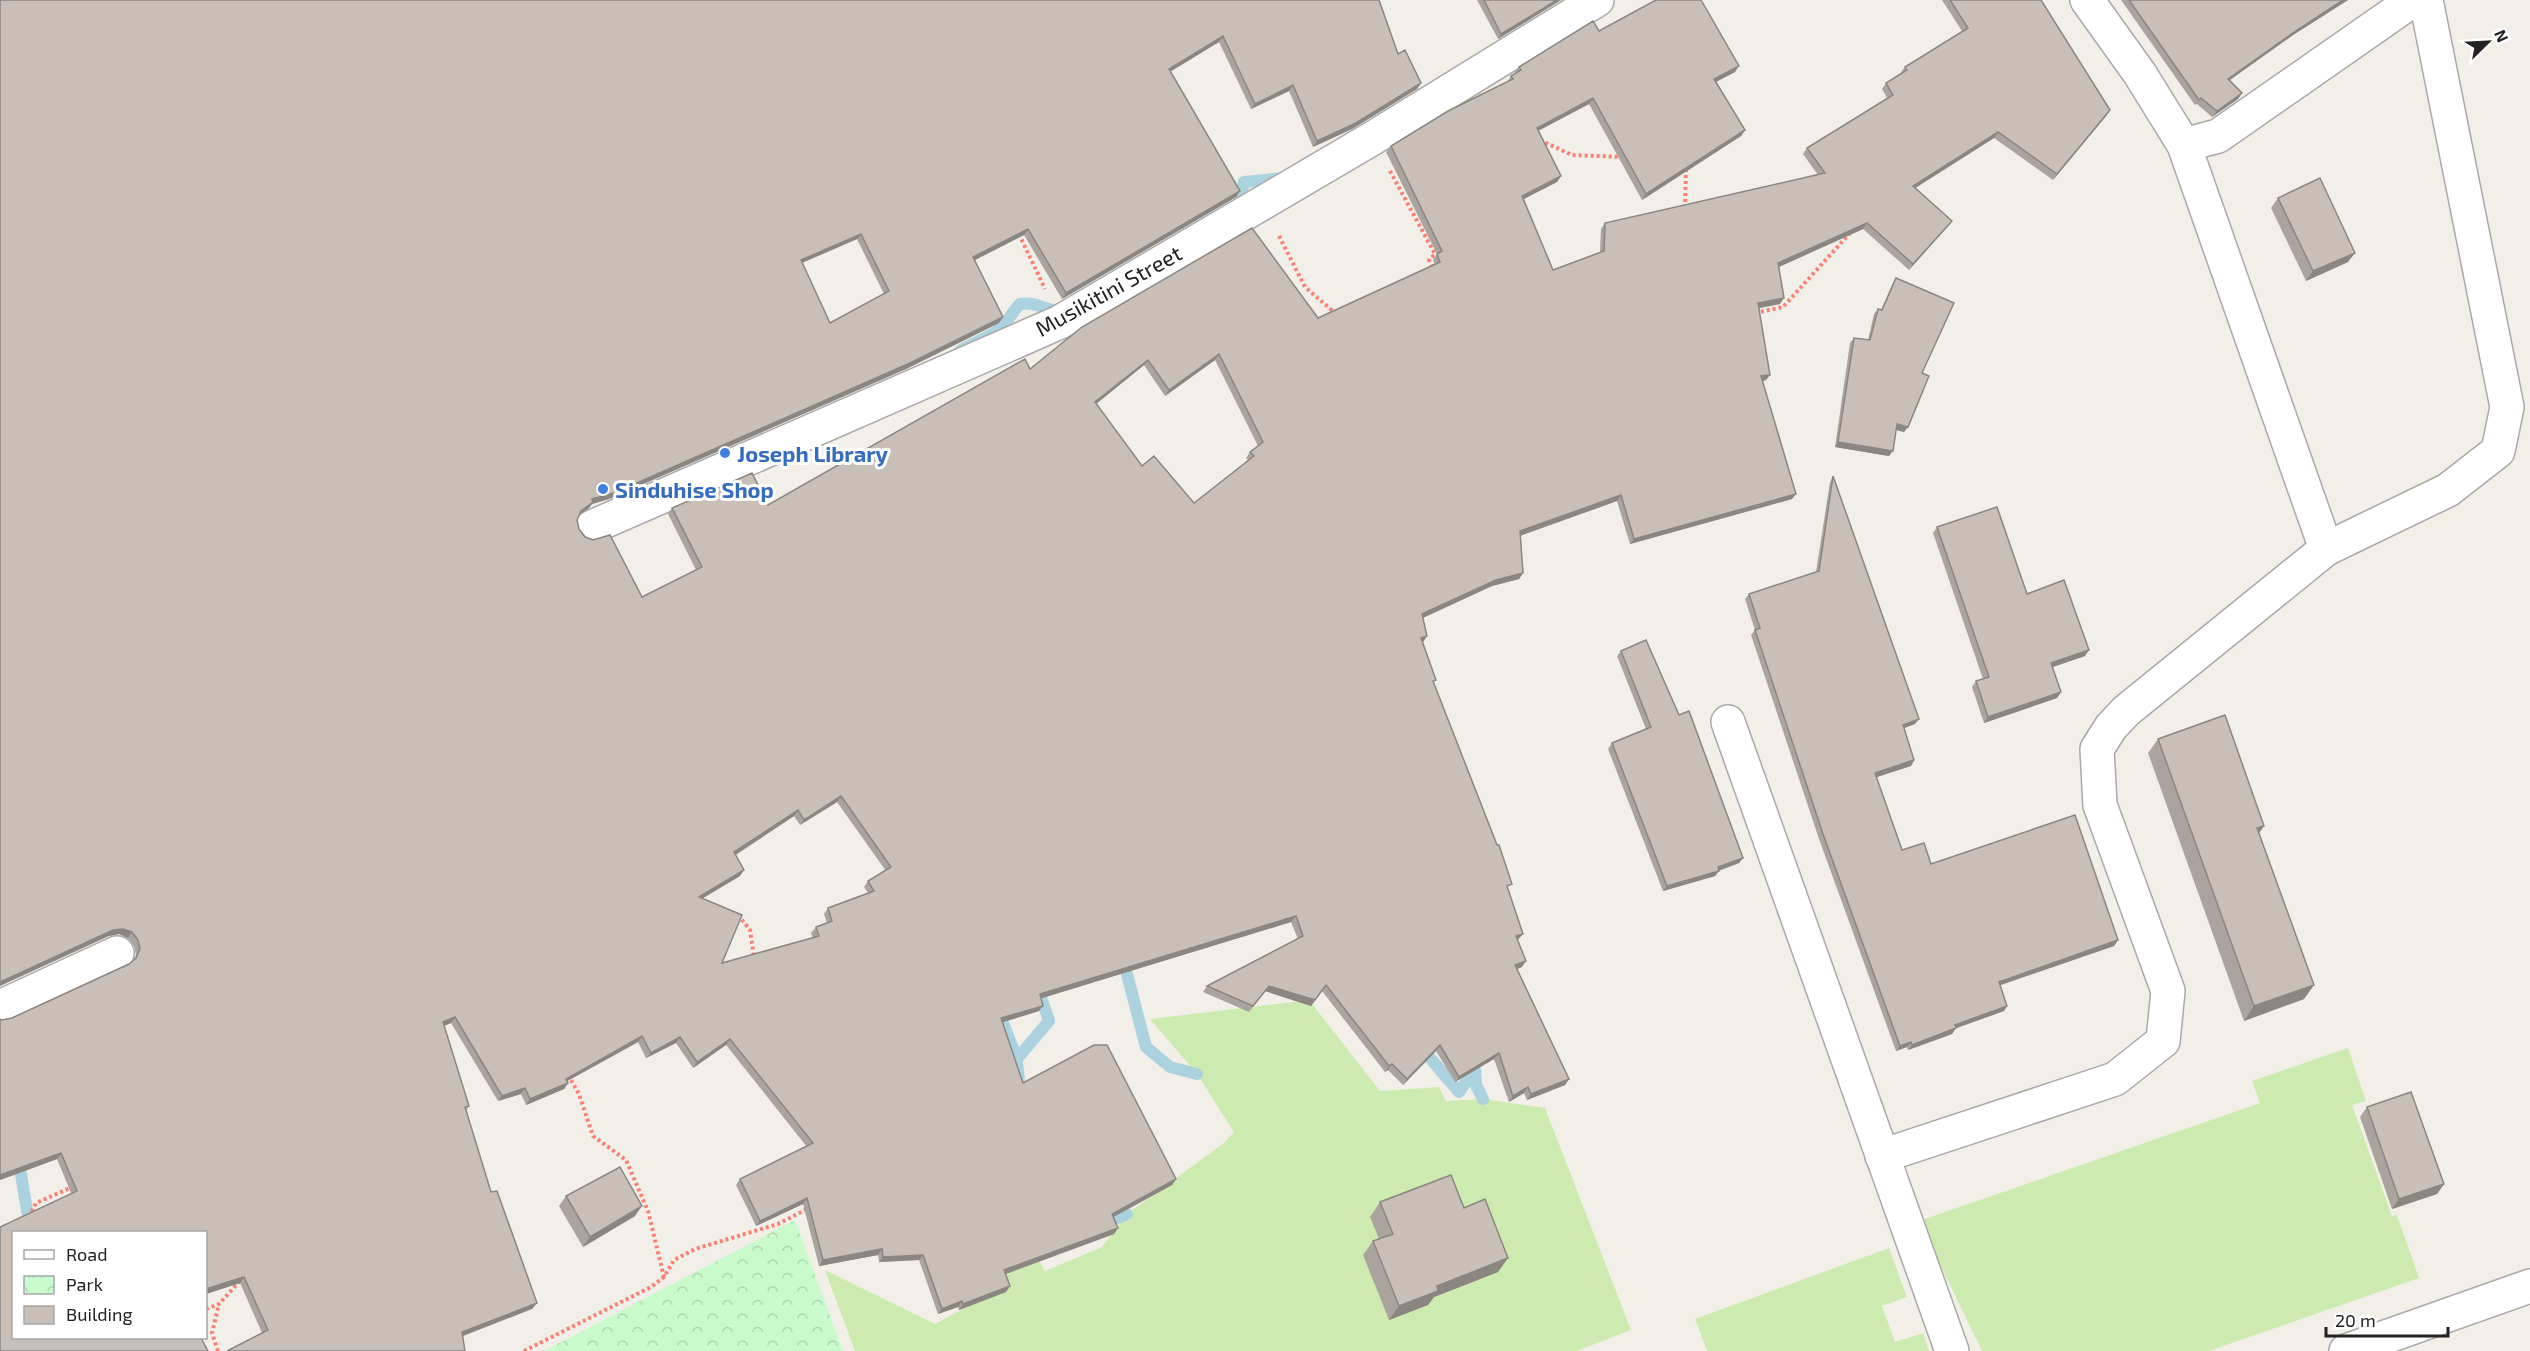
<svg xmlns="http://www.w3.org/2000/svg" width="2530" height="1351" viewBox="0 0 2530 1351" font-family="'Exo 2',sans-serif">
  <style>
    .grass { fill: #cdebb0 }
    .park { fill: url(#park-crowns) }
    .lines { fill: none; stroke-linecap: round; stroke-linejoin: round }
    .stream { stroke: #aad3df; stroke-width: 12 }
    .minor-casing { stroke: #a9a9a9; stroke-width: 36 }
    .path { stroke: #fa8072; stroke-width: 4; stroke-dasharray: 3 3; stroke-linecap: butt }
    .minor { stroke: #fff; stroke-width: 33 }
    .wall { fill: #aba49e; fill-rule: evenodd }
    .shaded-wall { fill: #8b8681 }
    .building { fill: #c7bfb8; stroke: #8b8681; stroke-width: 1.5; fill-rule: evenodd }
    .shop-dot { fill: #3f7fe0; stroke: #fff; stroke-width: 2 }
    .labels { text-anchor: middle; dominant-baseline: central; stroke-width: 6; stroke-linejoin: round; paint-order: stroke }
    .street-label { font-size: 22px; fill: #222; stroke: #fff }
    .shop-label { font-size: 22px; font-weight: bold; fill: #366cbe; stroke: #fff; text-anchor: start }
  </style>
  <defs>
    <pattern id="park-crowns" width="20" height="18" patternUnits="userSpaceOnUse" patternTransform="scale(1.5)"><rect width="20" height="18" fill="#c8facc"/><path d="M2 6a3 3 0 1 1 6 0M12 15a3 3 0 1 1 6 0" fill="none" stroke="#acd6af"/></pattern>
  </defs>
  <rect width="100%" height="100%" fill="#f2efe9"/>
  <g class="grass">
    <polygon points="1309,1000 1380,1091 1439,1087 1446,1101 1483,1099 1545,1108 1631,1330 1577,1351 855,1351 825,1270 935,1324 1005,1286 986,1226 1016,1217 1045,1271 1102,1247 1127,1214 1224,1143 1234,1132 1197,1074 1150,1019"/>
    <polygon points="2348,1048 2366,1101 2352,1105 2392,1216 2397,1215 2419,1278 2209,1351 1982,1351 1919,1221 2260,1103 2252,1081"/>
    <polygon points="1889,1248 1907,1297 1882,1306 1895,1342 1923,1333 1929,1351 1707,1351 1695,1319"/>
  </g>
  <polygon class="park" points="795,1220 843,1351 544,1351"/>
  <g class="lines">
    <g class="stream">
      <polyline points="1238,211 1244,182 1284,178"/>
      <path d="M 960,351 C 974,341 991,338 1002,327 C 1008,321 1013,311 1020,304 C 1040,301 1046,313 1062,310"/>
      <polyline points="1123,959 1146,1047 1170,1067 1197,1074"/>
      <polyline points="993,1024 1003,1023 1017,1059"/>
      <polyline points="1419,1045 1459,1092 1475,1069 1476,1085 1483,1099"/>
      <polyline points="1019,1082 1017,1059 1049,1021 1037,985"/>
      <polyline points="18,1156 28,1217 25,1232"/>
      <polyline points="1102,1217 1106,1223 1127,1214"/>
    </g>
    <defs>
      <g id="minor">
        <polyline points="2087,0 2140,74 2184,145 2326,549"/>
        <polyline points="2184,145 2218,136 2413,0"/>
        <polyline points="592,527 1060,322 1373,138 1597,0"/>
        <polyline points="1728,722 1952,1351"/>
        <polyline points="0,1007 117,953"/>
        <polyline points="1882,1156 2115,1079 2163,1041 2168,991 2100,805 2097,749 2111,727 2126,711 2326,549 2448,490 2498,451 2507,407 2426,0"/>
        <polyline points="2346,1351 2530,1286"/>
      </g>
    </defs>
    <use href="#minor" class="minor-casing"/>
    <g class="path">
      <polyline points="1540,140 1572,155 1622,157"/>
      <polyline points="1390,171 1435,254 1429,260 1433,269"/>
      <polyline points="1685,208 1686,167"/>
      <polyline points="1019,234 1045,289"/>
      <polyline points="1279,236 1305,287 1335,313"/>
      <polyline points="1755,313 1783,307 1851,232"/>
      <polyline points="738,915 750,930 754,957"/>
      <polyline points="568,1075 579,1094 593,1136 626,1160 648,1211 664,1277"/>
      <polyline points="29,1217 36,1203 72,1187"/>
      <polyline points="206,1309 219,1304 239,1282"/>
      <polyline points="218,1351 212,1333 219,1304"/>
      <polyline points="524,1351 651,1287 664,1277 674,1260 695,1249 778,1224 809,1208"/>
    </g>
    <use href="#minor" class="minor"/>
  </g>
  <g class="wall">
    <path d="M 0,0 L 1379,0 L 1398,54 L 1421,83 L 1417,89 L 1352,129 L 1313,147 L 1289,91 L 1251,109 L 1219,42 L 1170,71 L 1240,191 L 1236,197 L 1062,299 L 1024,235 L 975,260 L 999,323 L 906,369 L 609,499 L 592,504 L 589,508 L 579,515 L 577,520 L 579,529 L 642,597 L 696,570 L 668,514 L 672,508 L 768,505 L 1030,369 L 1318,318 L 1435,265 L 1433,260 L 1437,254 L 1386,152 L 1391,146 L 1507,82 L 1511,76 L 1516,73 L 1515,72 L 1519,67 L 1599,31 L 1735,72 L 1716,82 L 1745,130 L 1741,136 L 1642,200 L 1589,104 L 1538,131 L 1561,176 L 1557,182 L 1523,199 L 1553,270 L 1600,252 L 1601,229 L 1605,223 L 1818,175 L 1803,154 L 1807,148 L 1887,98 L 1882,89 L 1886,83 L 1901,73 L 1901,72 L 1905,67 L 1962,31 L 1942,0 L 2041,0 L 2106,116 L 2053,180 L 1994,138 L 1915,188 L 1952,221 L 1948,226 L 1909,270 L 1863,229 L 1779,267 L 1780,304 L 1759,308 L 1770,375 L 1766,380 L 1763,381 L 1792,499 L 1630,544 L 1617,501 L 1520,536 L 1523,573 L 1519,579 L 1492,586 L 1423,618 L 1427,636 L 1423,642 L 1434,684 L 1508,890 L 1523,934 L 1518,940 L 1522,967 L 1517,969 L 1569,1079 L 1565,1085 L 1527,1100 L 1524,1093 L 1509,1102 L 1494,1059 L 1455,1082 L 1436,1051 L 1403,1085 L 1388,1070 L 1385,1072 L 1322,991 L 1311,1006 L 1265,991 L 1249,1012 L 1203,992 L 1207,986 L 1298,939 L 1291,922 L 1041,998 L 1039,1011 L 1003,1022 L 1023,1083 L 1176,1179 L 1172,1185 L 1113,1217 L 1118,1228 L 1114,1234 L 1006,1274 L 1010,1286 L 1006,1292 L 959,1310 L 958,1307 L 938,1314 L 919,1260 L 879,1262 L 878,1255 L 819,1266 L 803,1204 L 756,1226 L 736,1185 L 740,1179 L 807,1147 L 726,1045 L 693,1068 L 676,1043 L 646,1058 L 638,1042 L 567,1081 L 568,1083 L 564,1089 L 526,1105 L 521,1094 L 498,1101 L 451,1023 L 444,1026 L 469,1106 L 466,1111 L 491,1192 L 537,1303 L 532,1309 L 262,1333 L 240,1283 L 206,1294 L 206,1233 L 71,1193 L 57,1159 L 0,1180 L 0,1019 L 2,1020 L 12,1018 L 129,964 L 133,961 L 136,955 L 134,946 L 128,938 L 119,934 L 109,936 ZM 857,239 L 884,294 L 830,323 L 802,263 ZM 1215,360 L 1258,446 L 1250,452 L 1246,458 L 1248,460 L 1194,503 L 1142,466 L 1096,404 L 1144,365 L 1165,396 ZM 837,802 L 886,871 L 868,881 L 864,887 L 868,893 L 828,908 L 824,914 L 827,923 L 816,927 L 811,933 L 813,938 L 722,963 L 702,898 L 740,876 L 736,855 L 794,816 L 800,825 Z"/>
    <polygon points="1477,0 1561,0 1498,39"/>
    <polygon points="2121,0 2348,0 2293,35 2230,80 2242,93 2238,99 2212,117 2197,104 2195,105"/>
    <polygon points="2278,198 2348,262 2306,281 2271,208"/>
    <polygon points="1896,278 1922,373 1904,432 1896,430 1889,456 1835,447 1850,343 1854,338 1868,340 1874,314 1878,309 1881,310 1893,283"/>
    <polygon points="1833,476 1915,724 1904,728 1914,760 1911,766 1876,777 1902,850 1931,864 2118,940 2114,946 2000,985 2007,1006 2004,1011 1956,1028 1952,1034 1908,1050 1907,1047 1896,1051 1819,839 1751,635 1755,630 1745,599 1749,594 1816,572 1830,482"/>
    <polygon points="1937,527 2027,594 2085,656 2052,667 2061,692 2057,698 1984,723 1972,687 1976,681 1983,679 1933,533"/>
    <polygon points="1621,651 1743,858 1739,863 1719,871 1715,876 1663,891 1608,749 1612,743 1646,729 1617,656"/>
    <polygon points="2158,739 2264,826 2259,833 2314,985 2304,999 2244,1021 2148,753"/>
    <polygon points="2367,1107 2444,1184 2437,1194 2392,1209 2360,1117"/>
    <polygon points="566,1196 635,1216 583,1247 559,1206"/>
    <polygon points="1380,1202 1464,1208 1498,1272 1434,1297 1428,1305 1389,1320 1363,1255 1373,1241 1379,1239 1370,1217"/>
  </g>
  <g class="shaded-wall">
    <polygon points="1557,0 1561,0 1498,39 1501,34"/>
    <polygon points="2343,0 2348,0 2293,35 2224,84 2228,79 2297,30"/>
    <polygon points="1223,36 1219,42 1165,75 1169,69"/>
    <polygon points="1739,66 1735,72 1710,85 1714,79"/>
    <polygon points="1421,83 1417,89 1352,129 1313,147 1317,141"/>
    <polygon points="1293,85 1289,91 1251,109 1255,104"/>
    <polygon points="2242,93 2238,99 2212,117 2217,111"/>
    <polygon points="1593,98 1589,104 1532,134 1537,128"/>
    <polygon points="2110,110 2106,116 2053,180 2057,174"/>
    <polygon points="1745,130 1741,136 1642,200 1646,194"/>
    <polygon points="1998,132 1994,138 1909,192 1913,186"/>
    <polygon points="1561,176 1557,182 1518,202 1522,196"/>
    <polygon points="1240,191 1236,197 1062,299 1066,293"/>
    <polygon points="1952,221 1948,226 1909,270 1913,264"/>
    <polygon points="1867,223 1863,229 1774,269 1778,263"/>
    <polygon points="1028,229 1024,235 969,263 973,257"/>
    <polygon points="861,234 857,239 797,265 801,260"/>
    <polygon points="2355,253 2348,262 2306,281 2313,271"/>
    <polygon points="1784,298 1780,304 1754,309 1758,303"/>
    <polygon points="1003,317 999,323 906,369 609,499 592,504 589,508 577,516 581,511 592,499"/>
    <polygon points="1219,354 1215,360 1165,396 1169,390"/>
    <polygon points="1148,360 1144,365 1091,408 1095,402"/>
    <polygon points="1770,375 1766,380 1757,382 1761,376"/>
    <polygon points="1897,424 1908,427 1904,432 1893,429"/>
    <polygon points="1838,442 1893,451 1889,456 1835,447"/>
    <polygon points="1796,494 1792,499 1630,544 1634,539"/>
    <polygon points="1621,495 1617,501 1516,537 1520,531"/>
    <polygon points="1523,573 1519,579 1492,586 1418,620 1422,614 1496,580"/>
    <polygon points="1427,636 1423,642 1417,644 1421,638"/>
    <polygon points="2089,650 2085,656 2047,669 2051,663"/>
    <polygon points="2061,692 2057,698 1984,723 1988,717"/>
    <polygon points="1919,719 1915,724 1899,730 1903,725"/>
    <polygon points="1914,760 1911,766 1871,779 1875,773"/>
    <polygon points="841,796 837,802 800,825 804,820"/>
    <polygon points="798,810 794,816 730,858 734,852"/>
    <polygon points="2264,826 2254,840 2257,828"/>
    <polygon points="1743,858 1739,863 1714,872 1718,867"/>
    <polygon points="744,870 740,876 695,903 699,897"/>
    <polygon points="1719,871 1715,876 1663,891 1667,886"/>
    <polygon points="1296,916 1291,922 1036,1000 1040,994"/>
    <polygon points="123,929 132,932 128,938 119,934 109,936 0,986 0,982 113,930"/>
    <polygon points="1523,934 1518,939 1512,941 1516,936"/>
    <polygon points="2118,940 2114,946 1995,987 1999,982"/>
    <polygon points="1526,961 1522,967 1511,971 1515,965"/>
    <polygon points="1326,985 1311,1006 1265,991 1249,1012 1269,986"/>
    <polygon points="2314,985 2304,999 2244,1021 2254,1006"/>
    <polygon points="1043,1006 1039,1011 997,1024 1001,1018"/>
    <polygon points="2007,1006 2004,1011 1951,1030 1955,1025"/>
    <polygon points="455,1017 451,1023 439,1028 443,1022"/>
    <polygon points="1956,1028 1952,1034 1908,1050 1912,1045"/>
    <polygon points="642,1036 638,1042 562,1084 566,1079"/>
    <polygon points="680,1037 676,1043 646,1058 651,1053"/>
    <polygon points="730,1039 726,1045 693,1068 697,1062"/>
    <polygon points="1911,1042 1907,1047 1896,1051 1900,1046"/>
    <polygon points="1440,1045 1436,1051 1403,1085 1407,1079"/>
    <polygon points="1499,1053 1494,1059 1455,1082 1459,1077"/>
    <polygon points="1392,1064 1388,1070 1385,1072 1389,1066"/>
    <polygon points="1569,1079 1565,1085 1527,1100 1531,1094"/>
    <polygon points="568,1083 564,1089 526,1105 530,1099"/>
    <polygon points="1528,1087 1524,1093 1509,1102 1513,1096"/>
    <polygon points="525,1088 521,1094 498,1101 502,1096"/>
    <polygon points="61,1153 57,1159 0,1180 0,1175"/>
    <polygon points="1176,1179 1172,1185 1108,1220 1112,1214"/>
    <polygon points="2444,1184 2437,1194 2392,1209 2399,1199"/>
    <polygon points="807,1198 803,1204 756,1226 760,1221"/>
    <polygon points="642,1206 635,1216 583,1247 590,1237"/>
    <polygon points="1118,1228 1114,1234 1000,1276 1004,1270"/>
    <polygon points="882,1249 878,1255 819,1266 823,1260"/>
    <polygon points="923,1255 919,1260 879,1262 883,1257"/>
    <polygon points="1508,1258 1498,1272 1434,1297 1428,1305 1389,1320 1399,1306 1437,1286"/>
    <polygon points="244,1277 240,1283 206,1294 206,1289"/>
    <polygon points="1010,1286 1006,1292 959,1310 963,1304"/>
    <polygon points="962,1301 958,1307 938,1314 942,1309"/>
    <polygon points="537,1303 532,1309 458,1338 462,1332"/>
  </g>
  <g class="building">
    <path d="M 0,0 L 1379,0 L 1398,54 L 1405,50 L 1421,83 L 1356,123 L 1317,141 L 1293,85 L 1255,104 L 1223,36 L 1169,69 L 1240,191 L 1066,293 L 1028,229 L 973,257 L 1003,317 L 910,363 L 614,493 L 592,499 L 593,502 L 581,511 L 577,520 L 579,529 L 585,537 L 593,540 L 610,535 L 642,597 L 702,567 L 672,508 L 752,473 L 768,505 L 1025,359 L 1030,369 L 1082,327 L 1252,228 L 1318,318 L 1440,262 L 1437,254 L 1442,251 L 1391,146 L 1448,111 L 1513,79 L 1511,76 L 1521,70 L 1519,67 L 1593,21 L 1599,31 L 1656,0 L 1701,0 L 1739,66 L 1714,79 L 1745,130 L 1646,194 L 1593,98 L 1537,128 L 1561,176 L 1522,196 L 1553,270 L 1604,251 L 1605,223 L 1825,173 L 1807,148 L 1893,95 L 1886,83 L 1907,70 L 1905,67 L 1968,28 L 1950,0 L 2041,0 L 2110,110 L 2057,174 L 1998,132 L 1913,186 L 1952,221 L 1913,264 L 1867,223 L 1778,263 L 1784,298 L 1758,303 L 1770,375 L 1761,376 L 1796,494 L 1634,539 L 1621,495 L 1520,531 L 1523,573 L 1496,580 L 1422,614 L 1427,636 L 1421,638 L 1436,680 L 1433,681 L 1497,845 L 1499,845 L 1512,884 L 1507,886 L 1523,934 L 1516,936 L 1526,961 L 1515,965 L 1569,1079 L 1531,1094 L 1528,1087 L 1513,1096 L 1499,1053 L 1459,1077 L 1440,1045 L 1407,1079 L 1392,1064 L 1389,1066 L 1326,985 L 1315,1000 L 1269,986 L 1253,1006 L 1207,986 L 1303,936 L 1296,916 L 1040,994 L 1043,1006 L 1001,1018 L 1023,1083 L 1094,1045 L 1107,1045 L 1176,1179 L 1112,1214 L 1118,1228 L 1004,1270 L 1010,1286 L 963,1304 L 962,1301 L 942,1309 L 923,1255 L 883,1257 L 882,1249 L 823,1260 L 807,1198 L 760,1221 L 740,1179 L 813,1143 L 730,1039 L 697,1062 L 680,1037 L 651,1053 L 642,1036 L 566,1079 L 568,1083 L 530,1099 L 525,1088 L 502,1096 L 455,1017 L 443,1022 L 469,1106 L 465,1107 L 491,1192 L 497,1191 L 537,1303 L 462,1332 L 465,1351 L 227,1351 L 268,1330 L 244,1277 L 206,1289 L 206,1233 L 14,1233 L 14,1338 L 201,1338 L 208,1351 L 0,1351 L 0,1227 L 77,1191 L 61,1153 L 0,1175 L 0,1019 L 2,1020 L 12,1018 L 129,964 L 136,958 L 140,949 L 138,940 L 132,932 L 123,929 L 113,930 L 0,982 ZM 861,234 L 889,291 L 830,323 L 801,260 ZM 1219,354 L 1263,442 L 1250,452 L 1254,456 L 1194,503 L 1154,456 L 1142,466 L 1095,402 L 1148,360 L 1169,390 ZM 841,796 L 891,867 L 868,881 L 874,891 L 828,908 L 832,921 L 816,927 L 819,936 L 722,963 L 742,915 L 699,897 L 744,870 L 734,852 L 798,810 L 804,820 Z"/>
    <polygon points="1484,0 1557,0 1501,34"/>
    <polygon points="2129,0 2343,0 2297,30 2228,79 2242,93 2217,111 2201,98 2199,100"/>
    <polygon points="2320,178 2355,253 2313,271 2278,198"/>
    <polygon points="1896,278 1954,303 1922,373 1929,376 1908,427 1897,424 1893,451 1838,442 1854,338 1870,340 1878,309 1882,310"/>
    <polygon points="1833,476 1919,719 1903,725 1914,760 1875,773 1902,850 1924,843 1931,864 2075,815 2118,940 1999,982 2007,1006 1955,1025 1956,1028 1912,1045 1911,1042 1900,1046 1823,834 1755,630 1760,628 1749,594 1819,571"/>
    <polygon points="1997,507 2027,594 2064,580 2089,650 2051,663 2061,692 1988,717 1976,681 1989,677 1937,527"/>
    <polygon points="1646,640 1679,715 1689,711 1743,858 1718,867 1719,871 1667,886 1612,743 1651,727 1621,651"/>
    <polygon points="2225,715 2264,826 2257,828 2314,985 2254,1006 2158,739"/>
    <polygon points="2411,1092 2444,1184 2399,1199 2367,1107"/>
    <polygon points="620,1167 642,1206 590,1237 566,1196"/>
    <polygon points="1451,1175 1464,1208 1485,1199 1508,1258 1437,1286 1438,1291 1399,1306 1373,1241 1393,1234 1380,1202"/>
  </g>
  <g class="shop-dot">
    <circle cx="725" cy="453" r="6"/>
    <circle cx="603" cy="489" r="6"/>
  </g>
  <g class="labels">
    <g class="street-label">
      <text transform="translate(1108 290) rotate(-29)">Musikitini Street</text>
    </g>
    <g class="shop-label">
      <text x="737" y="453">Joseph Library</text>
      <text x="615" y="489">Sinduhise Shop</text>
    </g>
  </g>
  <rect x="12" y="1231" width="195" height="108" fill="#ffffff" stroke="#a7a7a7" stroke-width="1.5"/>
  <rect x="24" y="1250" width="30" height="9" fill="#ffffff" stroke="#a7a7a7" stroke-width="1.5"/>
  <text x="66" y="1261" font-size="18" fill="#222222">Road</text>
  <rect x="24" y="1276" width="30" height="18" fill="url(#park-crowns)" stroke="#a7a7a7" stroke-width="1.5"/>
  <text x="66" y="1291" font-size="18" fill="#222222">Park</text>
  <rect x="24" y="1306" width="30" height="18" fill="#c7bfb8" stroke="#a7a7a7" stroke-width="1.5"/>
  <text x="66" y="1321" font-size="18" fill="#222222">Building</text>
  <g transform="translate(2488 42) rotate(66)" stroke="#ffffff" stroke-width="4.5" paint-order="stroke">
  <path d="M0-4.5L10 22L0 15L-10 22Z" fill="#222222"/>
  <text y="-9" font-size="16" font-weight="bold" text-anchor="middle" fill="#222222">N</text>
  </g>
  <path d="M2326 1327v9h122v-9" fill="none" stroke="#222222" stroke-width="3"/>
  <text x="2335" y="1327" font-size="18" fill="#222222" stroke="#ffffff" stroke-width="4.5" paint-order="stroke">20 m</text>
</svg>
